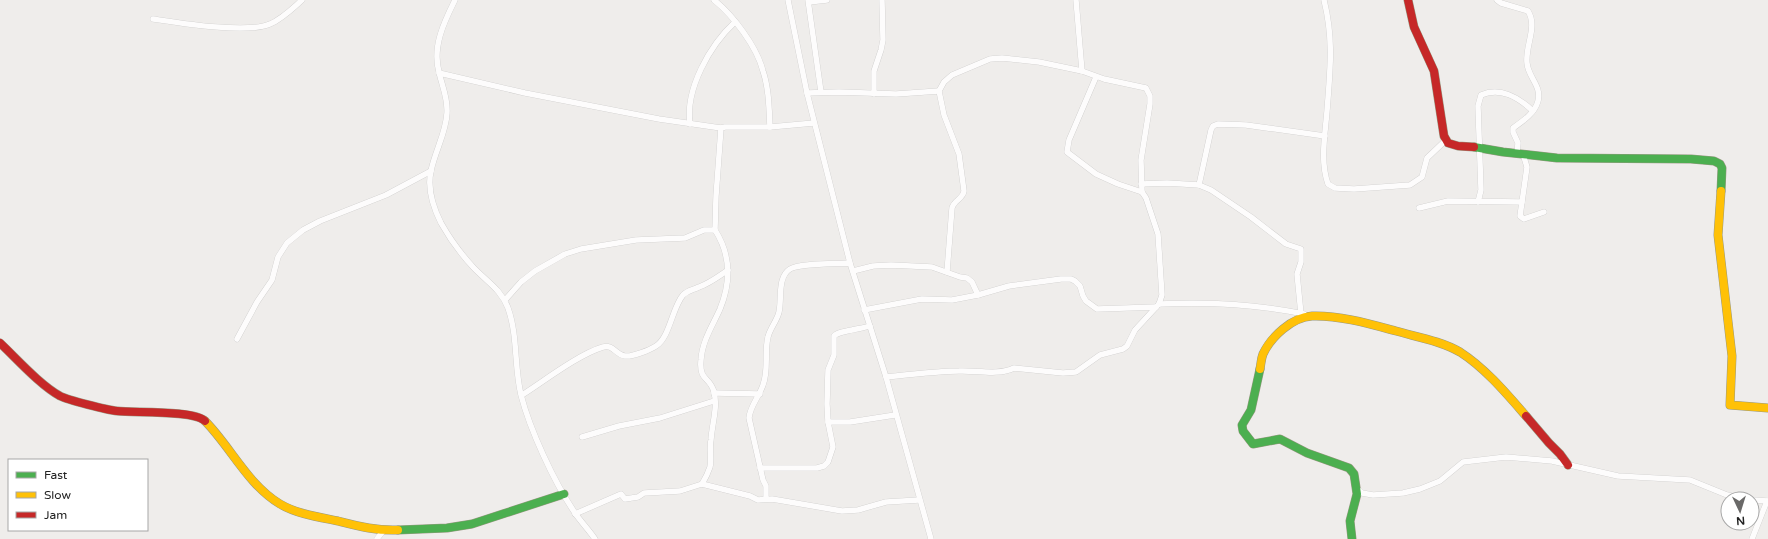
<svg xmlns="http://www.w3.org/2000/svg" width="1768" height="539" viewBox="0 0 1768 539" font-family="'Varela Round',sans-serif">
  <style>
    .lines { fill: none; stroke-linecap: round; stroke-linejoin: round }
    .street-casing { stroke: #c7c6c5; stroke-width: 6 }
    .fast-casing { stroke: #989982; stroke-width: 9 }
    .slow-casing { stroke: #989982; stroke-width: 9 }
    .jam-casing { stroke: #989982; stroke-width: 9 }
    .street { stroke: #fdfcfc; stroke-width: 5.5 }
    .fast { stroke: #4caf50; stroke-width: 8 }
    .slow { stroke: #ffc107; stroke-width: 8 }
    .jam { stroke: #c62828; stroke-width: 8 }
  </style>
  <rect width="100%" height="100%" fill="#efedeb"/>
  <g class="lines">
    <defs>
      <g id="street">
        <path d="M 455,0 C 444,22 432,47 439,72 C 442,86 448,98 447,113 C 446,133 435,151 431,171 C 427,189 433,207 441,223 C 450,239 461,254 473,267 C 486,281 501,289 508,308 C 518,336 514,366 521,395 C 530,430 554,482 575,513 C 581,522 589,530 595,539"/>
        <path d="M 714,0 C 733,15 757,47 763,71 C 769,89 769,108 770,127"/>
        <polyline points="788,0 807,93 850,263 886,377 931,539"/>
        <polyline points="808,0 821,92"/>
        <polyline points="1076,0 1082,71"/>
        <path d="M 1324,0 C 1334,40 1330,71 1327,111 C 1325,135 1320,162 1328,184 L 1335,188 L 1354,189 L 1410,185 L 1422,177 L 1427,158 L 1446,140"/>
        <path d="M 1497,0 L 1501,3 L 1528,11 C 1538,27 1525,45 1527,63 C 1528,77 1542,86 1538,101 C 1535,113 1523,121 1513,128 L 1513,132 L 1518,143 L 1517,154"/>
        <polyline points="809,2 827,0"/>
        <path d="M 153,19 C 180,23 247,34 270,24 C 282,19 293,8 302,0"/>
        <polyline points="439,73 525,93 659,119 721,128"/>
        <polyline points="807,93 839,92 896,94 939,91"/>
        <polyline points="874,94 874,71 881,50 883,40 882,0"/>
        <path d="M 690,124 C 685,89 710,45 735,22"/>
        <polyline points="1523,154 1527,167 1520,216 1524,219 1544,212"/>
        <polyline points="1141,184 1167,183 1199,185 1211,190 1251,217 1286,244 1301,249 1301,262 1297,274 1301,314"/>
        <polyline points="1199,185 1211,130 1213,126 1218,124 1246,125 1325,136"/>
        <path d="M 1478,202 L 1481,190 L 1478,106 L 1481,95 C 1501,86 1519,98 1533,111"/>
        <polyline points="1419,208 1448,201 1522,202"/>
        <polyline points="715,230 716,196 721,128 725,127 770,127 814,123"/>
        <polyline points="853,271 873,266 891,265 932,267 960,277 967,278 972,282 978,295"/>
        <path d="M 947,272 L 952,208 C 954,200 963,199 964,191 L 959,154 L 944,115 L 939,91 L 944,82 L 952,75 L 990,59 L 1002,58 L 1039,62 L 1082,71 L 1104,79 L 1146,88 L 1150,96 L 1150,104 L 1141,160 L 1142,192"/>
        <path d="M 505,300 L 521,282 L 535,271 L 565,254 L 581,249 L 636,240 L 685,238 L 704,230 L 715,230 C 731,255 731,282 720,309 C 713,325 702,341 701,360 C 699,382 710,376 714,392 C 718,407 712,424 711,440 C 709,449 712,458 710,467 C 708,473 705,479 702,484"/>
        <path d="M 1159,304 C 1206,302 1257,304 1304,314"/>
        <polyline points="864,310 922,299 952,300 978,295 1009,286 1061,279 1071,279 1075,281 1080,286 1083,296 1086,301 1097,309 1156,307"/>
        <polyline points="237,339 257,302 272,280 278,257 287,243 303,230 320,221 386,195 431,171"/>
        <path d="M 886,377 C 910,375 935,371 959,371 C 976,370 998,376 1014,368 L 1063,373 L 1076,372 L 1100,355 L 1123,349 L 1127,346 L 1135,330 L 1159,304 L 1162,295 L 1158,234 L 1146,198 L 1142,192 L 1118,184 L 1096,174 L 1067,152 L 1069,140 L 1096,77"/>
        <polyline points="714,393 760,394"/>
        <path d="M 522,395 C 544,381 579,354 603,347 C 613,344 616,355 625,356 C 632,357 650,350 656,346 C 670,337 672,308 683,295 C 688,290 693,290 699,287 C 710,283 719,276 728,270"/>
        <polyline points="828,422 850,422 895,415"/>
        <polyline points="582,437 619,426 660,418 714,401"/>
        <path d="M 760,468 L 817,468 L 824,466 L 828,462 L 833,447 L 828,422 L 827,404 L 828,370 L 834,355 L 834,336 C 838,331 861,329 870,326"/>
        <polyline points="1357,489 1362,493 1373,495 1403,493 1420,489 1440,481 1463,462 1506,457 1552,461 1618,476 1690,480 1727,495 1745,499"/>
        <path d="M 766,498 L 766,486 L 763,480 L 749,418 C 750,406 759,397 763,385 C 769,369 764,353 768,337 C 770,328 777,321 779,312 C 782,300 777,277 790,269 C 800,263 837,264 850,263"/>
        <polyline points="1752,500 1768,501"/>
        <polyline points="575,514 621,494 625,499 638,497 644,493 680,491 702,484 750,496 758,500 772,499 842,511 858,510 886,502 919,500"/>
        <polyline points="377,539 383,531"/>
        <polyline points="1752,539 1767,501"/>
      </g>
      <g id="fast">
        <polyline points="1474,147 1503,152 1557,158 1691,159 1714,161 1720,164 1722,168 1721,191"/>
        <polyline points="1260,369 1251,410 1242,425 1243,431 1253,444 1280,439 1307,453 1349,468 1354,474 1357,494 1350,521 1352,539"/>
        <polyline points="398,530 447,528 472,524 564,494"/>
      </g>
      <g id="slow">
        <polyline points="1721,191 1718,235 1732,356 1730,405 1768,408"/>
        <path d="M 1260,369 C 1261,364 1261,359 1263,354 C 1271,337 1292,317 1312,316 C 1339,315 1370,324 1396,331 C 1417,337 1441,341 1460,352 C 1485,368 1506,393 1526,416"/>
        <path d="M 205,421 C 230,446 248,485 280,504 C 297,514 318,517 338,521 C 358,526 377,531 398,530"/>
      </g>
      <g id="jam">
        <polyline points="1408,0 1414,27 1434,71 1444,136 1448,143 1458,146 1474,147"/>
        <path d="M 0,343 C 17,359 40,385 60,396 C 68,400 107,410 117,411 C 135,413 194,410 205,421"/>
        <polyline points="1526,416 1549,443 1560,454 1568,465"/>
      </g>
    </defs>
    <use href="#street" class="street-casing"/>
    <use href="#fast" class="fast-casing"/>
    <use href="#slow" class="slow-casing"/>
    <use href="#jam" class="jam-casing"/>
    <use href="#street" class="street"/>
    <use href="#fast" class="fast"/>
    <use href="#slow" class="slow"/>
    <use href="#jam" class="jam"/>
  </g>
  <rect x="8" y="459" width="140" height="72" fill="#ffffff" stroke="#a7a7a7"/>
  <rect x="16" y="472" width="20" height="6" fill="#4caf50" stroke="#a7a7a7"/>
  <text x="44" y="479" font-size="12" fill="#222222">Fast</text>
  <rect x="16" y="492" width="20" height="6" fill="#ffc107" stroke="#a7a7a7"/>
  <text x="44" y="499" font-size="12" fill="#222222">Slow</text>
  <rect x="16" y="512" width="20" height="6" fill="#c62828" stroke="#a7a7a7"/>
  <text x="44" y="519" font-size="12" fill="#222222">Jam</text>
  <g transform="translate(1740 511) rotate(176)"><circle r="19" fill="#ffffff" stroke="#a7a7a7"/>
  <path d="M0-3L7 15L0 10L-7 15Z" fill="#6a6968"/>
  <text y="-6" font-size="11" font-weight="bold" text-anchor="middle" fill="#222222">N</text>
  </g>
</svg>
